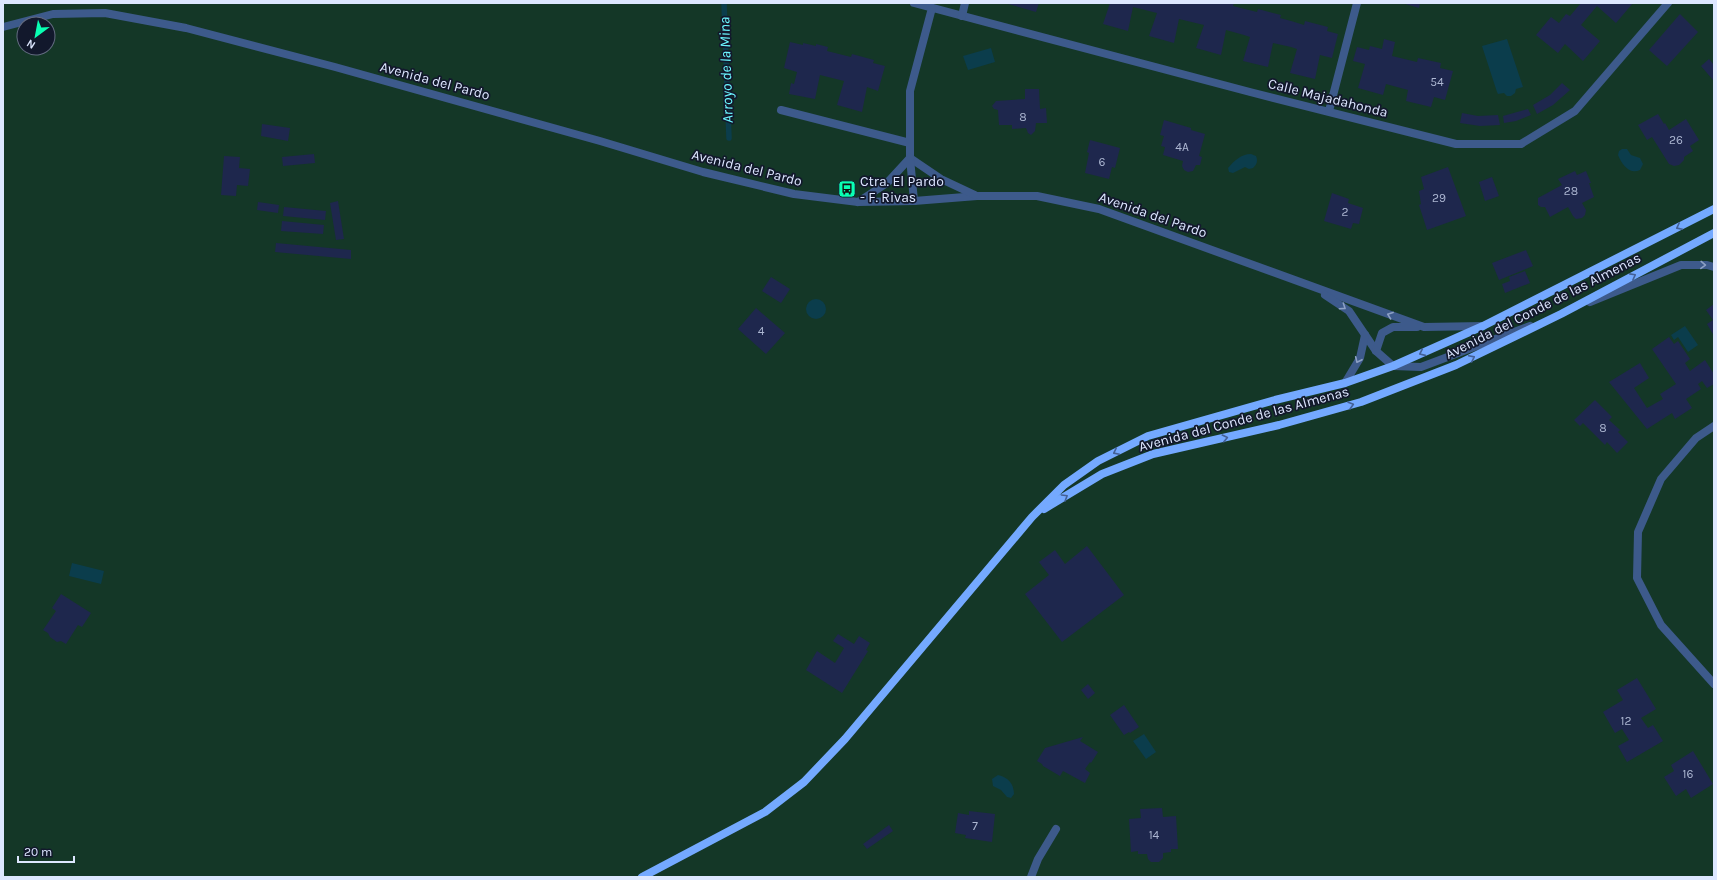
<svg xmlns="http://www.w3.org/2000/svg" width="1717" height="880" viewBox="0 0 1717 880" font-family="Karla,sans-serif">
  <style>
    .green { fill: #143727; fill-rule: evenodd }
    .water { fill: #0b3d4c }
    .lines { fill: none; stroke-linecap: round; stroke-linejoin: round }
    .stream { stroke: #0b3d4c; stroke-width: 5.5 }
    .building { fill: #1e274d }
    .minor { stroke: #3d5a8b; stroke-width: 8 }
    .tertiary { stroke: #3d5a8b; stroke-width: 8 }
    .secondary { stroke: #74a9ff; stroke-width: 8 }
    .oneway { stroke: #436096 }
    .oneway2 { stroke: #8da0c5 }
    .labels { text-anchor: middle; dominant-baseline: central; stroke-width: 3.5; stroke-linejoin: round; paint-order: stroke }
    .number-label { font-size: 12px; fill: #adb7d2 }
    .street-label { font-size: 14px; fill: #dde7ff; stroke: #12182c }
    .poi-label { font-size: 14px; fill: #dde7ff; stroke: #12182c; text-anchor: start }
    .water-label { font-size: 15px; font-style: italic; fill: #6bf7ff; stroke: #12182c }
  </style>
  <rect width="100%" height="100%" fill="#12182c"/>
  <path class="green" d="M 3,3 L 1714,3 L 1714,877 L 3,877 ZM 24,24 L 48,24 L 48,48 L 24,48 Z"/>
  <g class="water">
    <polygon points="1507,39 1523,87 1516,89 1515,93 1511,96 1507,96 1504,93 1498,94 1497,92 1482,46"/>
    <polygon points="991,48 995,62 968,70 963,56"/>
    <path d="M 1622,149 L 1627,149 L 1631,155 L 1640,158 L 1643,164 L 1640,170 C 1630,175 1622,165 1618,155 L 1619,151 Z"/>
    <path d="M 1251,154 L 1256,156 C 1258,161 1257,164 1253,168 L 1249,169 L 1245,167 L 1233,173 L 1229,172 L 1228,168 C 1234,161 1241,154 1251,154 Z"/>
    <circle cx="816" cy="309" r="10"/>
    <polygon points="1685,326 1698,345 1688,352 1678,337 1674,340 1671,335"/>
    <polygon points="72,563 104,571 101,584 69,576"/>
    <polygon points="1144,734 1156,752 1146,759 1133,741"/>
    <path d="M 998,775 C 1008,777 1014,784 1014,794 L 1011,798 L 1007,797 L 1001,790 L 993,786 L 992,779 Z"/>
  </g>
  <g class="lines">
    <polyline class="stream" points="724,3 729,138"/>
  </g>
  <g class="building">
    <polygon points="1005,3 1039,3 1036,12"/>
    <polygon points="1110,3 1234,3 1233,6 1257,12 1258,9 1281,15 1280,18 1291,21 1304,25 1305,21 1328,27 1327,31 1338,34 1332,58 1320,55 1315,79 1290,73 1297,49 1291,47 1273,43 1268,67 1243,61 1250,37 1244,35 1226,30 1221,55 1196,48 1204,25 1179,19 1174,43 1149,36 1157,13 1133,7 1128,31 1103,24"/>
    <polygon points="1402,3 1420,3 1419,8"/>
    <polygon points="1581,3 1633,3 1616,23 1597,6 1581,25 1600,41 1583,61 1565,44 1558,53 1536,35 1551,17 1559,23 1566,14 1570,16"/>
    <polygon points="1680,14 1698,32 1667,66 1649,50"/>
    <polygon points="1384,39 1395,42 1392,56 1417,62 1418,58 1441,63 1440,68 1453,71 1445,100 1434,97 1431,107 1406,101 1408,90 1386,84 1383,95 1358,88 1365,64 1353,61 1357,47 1369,50 1370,46 1382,49"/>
    <polygon points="790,42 803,45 803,43 816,46 816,44 828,47 827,51 851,57 852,54 874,60 873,63 885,66 878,91 867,87 862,112 837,105 844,81 820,75 815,99 789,94 791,83 794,84 797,72 784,68"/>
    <polygon points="1709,59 1714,65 1713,80 1701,66"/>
    <polygon points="1562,83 1570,90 1553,105 1537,114 1533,105 1550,95"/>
    <polygon points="1025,89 1039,89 1040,109 1046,108 1047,123 1036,123 1035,131 1031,135 1028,133 1026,128 1012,129 1012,125 999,125 998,110 994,109 992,106 996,101 1025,99"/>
    <polygon points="1528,109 1531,115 1516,121 1504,123 1503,116"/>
    <polygon points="1462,113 1478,116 1498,115 1500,125 1480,126 1460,123"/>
    <polygon points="1658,114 1664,124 1665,123 1669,130 1686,119 1699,140 1690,146 1693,151 1684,157 1684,160 1679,165 1674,166 1669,164 1652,137 1647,140 1638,125"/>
    <polygon points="1164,120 1191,128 1191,130 1205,134 1199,156 1202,157 1200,165 1196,165 1193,171 1188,172 1184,170 1182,166 1183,161 1163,155 1165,147 1161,146 1164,136 1160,135"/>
    <polygon points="262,124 290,128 288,141 261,136"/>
    <polygon points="1090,140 1120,148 1115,168 1112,167 1109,179 1085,173 1089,153 1087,152"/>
    <polygon points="314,154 315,163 283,166 282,157"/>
    <polygon points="224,156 240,157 239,168 250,169 248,186 237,185 236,196 221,195"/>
    <polygon points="1448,167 1466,216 1427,230 1419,205 1421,204 1419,191 1424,189 1421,177"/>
    <polygon points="1575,171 1577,175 1586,171 1591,183 1589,183 1594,197 1582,203 1586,210 1585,215 1582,218 1576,219 1573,216 1568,207 1550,217 1545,207 1541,207 1538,205 1538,198 1562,185 1558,179"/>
    <polygon points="1492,177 1499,196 1485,201 1479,182"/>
    <polygon points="1332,193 1349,199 1348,203 1363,208 1359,224 1353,223 1351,229 1324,221"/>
    <polygon points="338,201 344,239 336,240 330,203"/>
    <polygon points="258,202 279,205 278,213 257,210"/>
    <polygon points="284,207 326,211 325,220 283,216"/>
    <polygon points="282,221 324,225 323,234 281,231"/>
    <polygon points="276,243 351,250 351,259 275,252"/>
    <polygon points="1526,250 1533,266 1499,280 1492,263"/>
    <polygon points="1525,271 1530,283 1505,293 1502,284 1510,281 1509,277"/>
    <polygon points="771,277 790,289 781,303 762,291"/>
    <polygon points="1714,304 1714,336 1707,324 1713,320 1706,310"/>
    <polygon points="756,308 785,333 766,354 738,329"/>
    <polygon points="1669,337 1674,344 1678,341 1690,359 1685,363 1690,371 1705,360 1714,374 1714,384 1707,388 1702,381 1698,384 1701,389 1686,399 1692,408 1675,419 1672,413 1647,429 1609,382 1640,363 1649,378 1634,388 1647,408 1663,399 1660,394 1676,384 1652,349"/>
    <polygon points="1595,400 1612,417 1609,420 1620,430 1618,432 1628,442 1617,453 1607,442 1605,445 1583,423 1580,426 1574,420"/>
    <polygon points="1087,546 1124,595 1062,642 1025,594 1049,575 1039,562 1055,550 1065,564"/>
    <polygon points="61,594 91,613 82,627 78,625 66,644 61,641 57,642 50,637 48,633 43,630 56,611 52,608"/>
    <polygon points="838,634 854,644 859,636 870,643 866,650 868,651 842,693 806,670 817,651 835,663 844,648 833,641"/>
    <polygon points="1637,678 1656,709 1641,718 1648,728 1653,725 1663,741 1627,762 1618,746 1629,740 1622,729 1615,733 1603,712 1623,700 1617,690"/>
    <polygon points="1088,684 1095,693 1088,699 1081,690"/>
    <polygon points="1124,705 1139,727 1130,733 1129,732 1124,735 1110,715"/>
    <polygon points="1083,737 1080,741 1098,752 1091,763 1090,762 1085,769 1090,773 1085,783 1063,771 1060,776 1043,766 1042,764 1037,761 1045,748"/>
    <polygon points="1693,751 1713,784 1691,798 1686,789 1676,796 1664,777 1674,771 1671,765"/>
    <polygon points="1162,808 1163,817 1176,816 1178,849 1171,849 1171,852 1163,853 1163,858 1159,862 1151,862 1148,859 1147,854 1138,854 1138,851 1131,852 1129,819 1141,818 1140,809"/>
    <polygon points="969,811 995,814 992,842 965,838 966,835 955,833 958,813 969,815"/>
    <polygon points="889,825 893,831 867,849 863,844"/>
  </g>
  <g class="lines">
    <g class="minor">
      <polyline points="914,3 1250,92 1456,144 1521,144 1575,111 1668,3"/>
      <polyline points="962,16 965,3"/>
      <polyline points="3,27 53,14 105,13 186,28 335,67 600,141 703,172 794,194 858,202 914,201 977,196 1037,196 1099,209 1424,327 1483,326"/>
      <polyline points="781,110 910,143"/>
      <polyline points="1329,111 1357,3"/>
      <polyline points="910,158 941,179 975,195"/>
      <polyline points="914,201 910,158 910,91 932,8"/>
      <polyline points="858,202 887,183 910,158"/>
      <polyline points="1325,295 1349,311 1376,351 1393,366 1421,367 1530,326"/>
      <polyline points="1376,351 1382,333 1393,327 1417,327"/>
      <polyline points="1345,383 1360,358 1365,335"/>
      <polyline points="1714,426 1696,438 1661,479 1638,532 1637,578 1661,625 1714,684"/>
      <polyline points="1031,877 1038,859 1056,829"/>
    </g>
    <polyline class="tertiary" points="1590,302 1681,265 1707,265 1714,267"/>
    <g class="secondary">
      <polyline points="1044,509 1102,474 1153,454 1279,425 1361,402 1456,365 1561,314 1714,233"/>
      <polyline points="642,877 765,812 804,782 845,739 1032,517 1064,485 1098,461 1148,436 1275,400 1345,383 1393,366 1483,326 1714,209"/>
    </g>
  </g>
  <defs><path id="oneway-chevron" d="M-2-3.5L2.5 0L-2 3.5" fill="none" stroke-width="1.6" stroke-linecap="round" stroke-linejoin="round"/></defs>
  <g class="oneway">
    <use href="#oneway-chevron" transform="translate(1679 227) rotate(153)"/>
    <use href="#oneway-chevron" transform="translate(1633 276) rotate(-28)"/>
    <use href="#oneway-chevron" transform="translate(1422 353) rotate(156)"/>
    <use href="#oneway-chevron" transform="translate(1472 358) rotate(-26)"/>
    <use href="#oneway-chevron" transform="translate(1351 405) rotate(-16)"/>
    <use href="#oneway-chevron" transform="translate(1225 438) rotate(-13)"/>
    <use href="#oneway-chevron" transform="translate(1116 452) rotate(154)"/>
    <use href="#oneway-chevron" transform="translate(1065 497) rotate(-31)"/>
  </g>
  <g class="oneway2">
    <use href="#oneway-chevron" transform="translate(1703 265) rotate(2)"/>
    <use href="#oneway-chevron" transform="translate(1343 307) rotate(34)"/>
    <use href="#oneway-chevron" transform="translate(1390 315) rotate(-160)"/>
    <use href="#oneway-chevron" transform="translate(1358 360) rotate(115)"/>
  </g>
  <defs>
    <symbol id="bus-square" viewBox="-11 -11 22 22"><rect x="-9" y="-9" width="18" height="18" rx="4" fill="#09ffb3" stroke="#12182c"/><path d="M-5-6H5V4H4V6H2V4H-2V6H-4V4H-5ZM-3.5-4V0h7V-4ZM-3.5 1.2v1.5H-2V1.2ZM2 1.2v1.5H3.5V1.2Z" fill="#111"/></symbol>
  </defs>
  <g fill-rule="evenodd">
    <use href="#bus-square" x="837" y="179" width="20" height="20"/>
  </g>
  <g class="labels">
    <g class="number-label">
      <text x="1437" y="82">54</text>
      <text x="1023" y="117">8</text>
      <text x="1676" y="140">26</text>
      <text x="1182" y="147">4A</text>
      <text x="1102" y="162">6</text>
      <text x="1571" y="191">28</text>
      <text x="1439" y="198">29</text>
      <text x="1345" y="212">2</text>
      <text x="761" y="331">4</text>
      <text x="1603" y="428">8</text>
      <text x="1626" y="721">12</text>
      <text x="1688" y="774">16</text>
      <text x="975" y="826">7</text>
      <text x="1154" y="835">14</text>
    </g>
    <g class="street-label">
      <text transform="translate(435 81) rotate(15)">Avenida del Pardo</text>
      <text transform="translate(1328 98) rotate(14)">Calle Majadahonda</text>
      <text transform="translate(747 168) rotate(14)">Avenida del Pardo</text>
      <text transform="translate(1153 215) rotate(19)">Avenida del Pardo</text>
      <text transform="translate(1543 306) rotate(-27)">Avenida del Conde de las Almenas</text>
      <text transform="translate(1244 419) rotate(-15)">Avenida del Conde de las Almenas</text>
    </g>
    <g class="poi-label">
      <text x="860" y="181">Ctra. El Pardo<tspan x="860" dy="16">- F. Rivas</tspan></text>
    </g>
    <g class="water-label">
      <text transform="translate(726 70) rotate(-92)">Arroyo de la Mina</text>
    </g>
  </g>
  <rect width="1717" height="880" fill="none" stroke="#dde7ff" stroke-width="8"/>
  <g transform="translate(36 36) rotate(212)"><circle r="19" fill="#12182c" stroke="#636b80"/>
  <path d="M0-3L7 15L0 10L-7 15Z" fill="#09ffb3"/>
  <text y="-6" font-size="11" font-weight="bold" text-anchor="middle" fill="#dde7ff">N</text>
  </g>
  <path d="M18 856v6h56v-6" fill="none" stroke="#dde7ff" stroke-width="2"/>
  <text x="24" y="856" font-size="12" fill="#dde7ff" stroke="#12182c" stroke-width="3" paint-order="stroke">20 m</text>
</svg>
